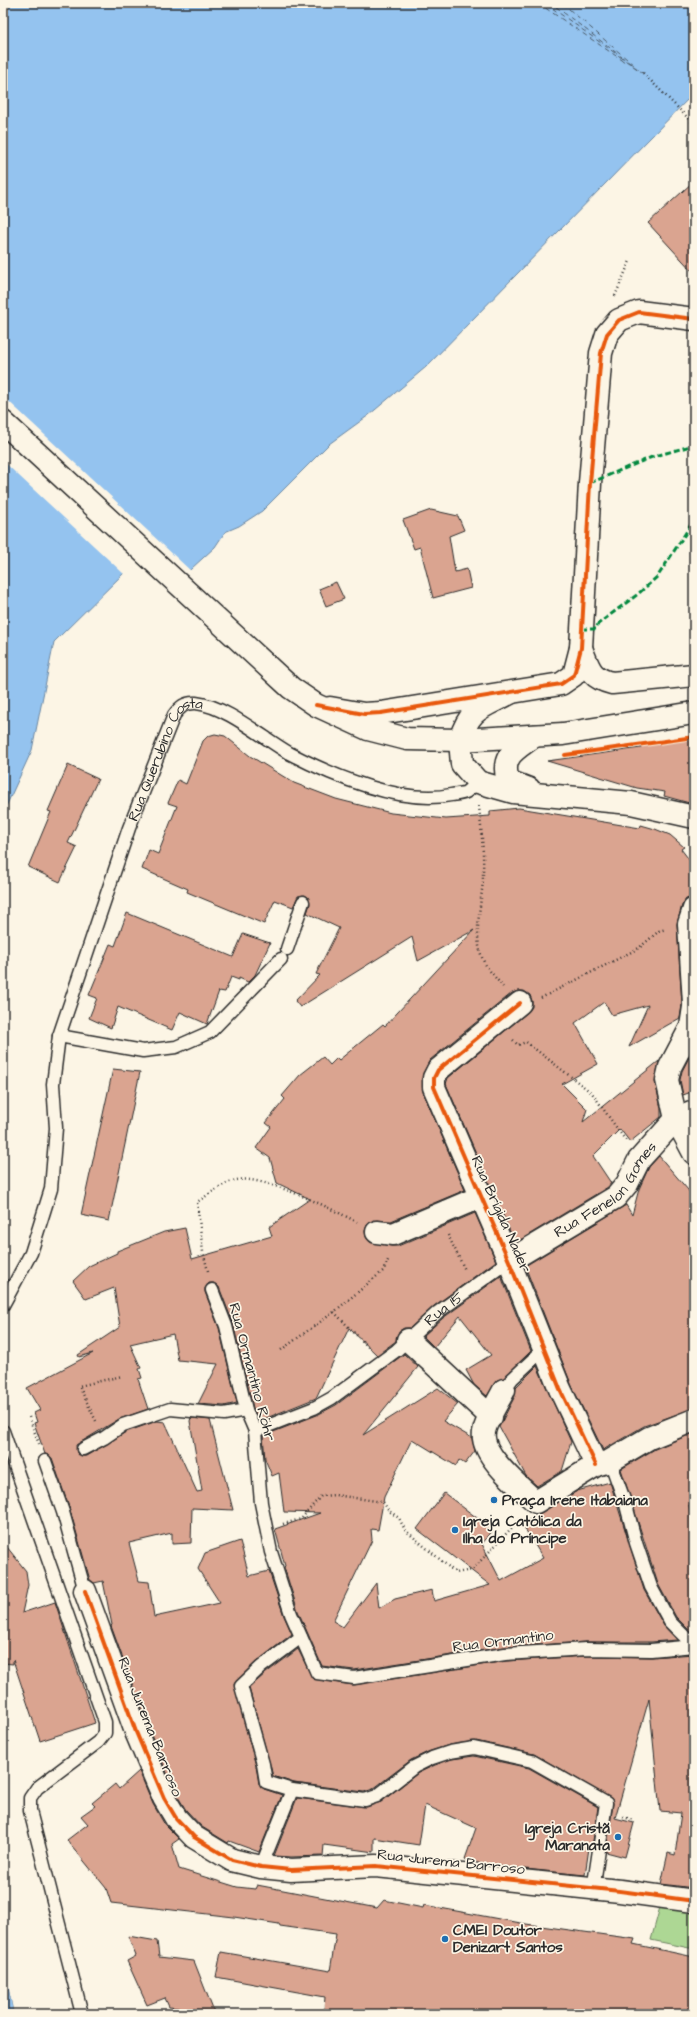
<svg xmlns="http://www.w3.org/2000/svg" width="697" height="2017" viewBox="0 0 697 2017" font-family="'Architects Daughter',sans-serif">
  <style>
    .green { fill: #add794; stroke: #6c8160 }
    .water { fill: #94c3ef; stroke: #6a86a1 }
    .pier { fill: #fcf5e5 }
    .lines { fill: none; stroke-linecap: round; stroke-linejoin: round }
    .ferry { stroke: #4a5966; stroke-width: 1; stroke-dasharray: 5 4; stroke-linecap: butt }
    .building { fill: #daa490; stroke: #2b2b2b }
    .service-casing { stroke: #2b2b2b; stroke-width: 15 }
    .minor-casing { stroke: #2b2b2b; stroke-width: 25 }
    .tertiary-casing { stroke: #2b2b2b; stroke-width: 25 }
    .secondary-casing { stroke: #2b2b2b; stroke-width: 25 }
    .path { stroke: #2b2b2b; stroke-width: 2.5; stroke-dasharray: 1 3; stroke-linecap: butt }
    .service { stroke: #fcf5e5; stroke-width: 12 }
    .minor { stroke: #fcf5e5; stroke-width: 22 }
    .tertiary { stroke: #fcf5e5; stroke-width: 22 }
    .secondary { stroke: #fcf5e5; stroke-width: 22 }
    .quiet { stroke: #00873e; stroke-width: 3; stroke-dasharray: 6 3; stroke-linecap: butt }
    .cycleway-casing { stroke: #fcf5e5; stroke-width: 6 }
    .cycleway { stroke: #e8590c; stroke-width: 4 }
    .poi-dot { fill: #1f6fb2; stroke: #fcf5e5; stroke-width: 1.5 }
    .labels { text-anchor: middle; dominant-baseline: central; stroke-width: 3.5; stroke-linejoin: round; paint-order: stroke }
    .street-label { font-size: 15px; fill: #2b2b2b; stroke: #fcf5e5 }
    .poi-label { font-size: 15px; font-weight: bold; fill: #2b2b2b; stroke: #fcf5e5; text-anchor: start }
  </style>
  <rect width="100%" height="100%" fill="#fcf5e5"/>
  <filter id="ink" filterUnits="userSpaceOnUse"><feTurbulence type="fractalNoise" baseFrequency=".025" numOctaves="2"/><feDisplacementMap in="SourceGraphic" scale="8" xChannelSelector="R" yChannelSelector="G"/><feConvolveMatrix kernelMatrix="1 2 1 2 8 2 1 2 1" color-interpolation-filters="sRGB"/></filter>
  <g filter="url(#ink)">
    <polygon class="green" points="660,1907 694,1911 694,1949 651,1940"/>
    <g class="water">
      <polygon points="3,3 694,3 694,93 426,367 369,415 329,444 262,511 239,526 225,532 215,547 180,579 132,565 54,642 32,750 3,813"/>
      <polygon points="3,1962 14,2014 3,2014"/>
    </g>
    <g class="pier">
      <polygon points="3,396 192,572 180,581 133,567 125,575 3,461"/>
      <polygon points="3,1960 5,1962 16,2014 14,2014"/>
    </g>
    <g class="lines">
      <g class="ferry">
        <polyline points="538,3 625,62"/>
        <polyline points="545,3 643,73 551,3"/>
        <polyline points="562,3 635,66"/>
      </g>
    </g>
    <g class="building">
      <polygon points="694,181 694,273 648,223"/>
      <polygon points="431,510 458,516 464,530 449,536 455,572 467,569 471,588 433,598 420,547 414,549 403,520"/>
      <polygon points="336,582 344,599 326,606 319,589"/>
      <polygon points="215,734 225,736 250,756 294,783 336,799 391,813 446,819 490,816 490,811 519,808 640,828 641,825 655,829 670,835 684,847 681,849 694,866 694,897 686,899 682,905 677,924 682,1005 680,1018 629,1047 648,1005 612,1015 604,1002 575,1023 598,1064 562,1084 587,1109 583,1122 659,1061 655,1082 661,1108 661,1117 630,1142 620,1129 593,1156 611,1183 608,1187 515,1243 446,1084 448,1078 528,1012 532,1007 532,1001 530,995 524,991 518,991 512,993 430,1060 423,1073 423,1092 465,1190 391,1221 373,1220 367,1225 365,1231 366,1237 370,1242 391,1246 398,1246 475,1213 496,1261 434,1306 410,1328 404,1328 399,1331 396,1341 377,1355 349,1328 316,1398 259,1421 253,1408 233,1323 219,1287 214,1283 209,1283 205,1288 205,1292 219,1328 237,1403 224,1406 198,1404 218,1364 178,1360 173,1334 130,1344 141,1368 139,1369 142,1378 138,1379 148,1409 119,1419 76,1445 77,1453 82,1456 86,1456 126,1432 157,1421 165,1422 197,1492 202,1491 190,1421 191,1418 210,1420 233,1510 192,1508 191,1543 172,1544 172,1533 129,1543 139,1581 149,1582 154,1617 220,1603 198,1569 205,1553 240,1541 249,1576 269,1571 284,1616 292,1634 256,1662 234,1684 256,1766 259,1784 264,1789 282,1795 259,1852 229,1841 228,1843 202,1827 186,1810 175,1792 148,1727 111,1626 112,1625 103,1581 94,1583 90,1580 70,1510 52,1458 45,1454 34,1423 37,1422 34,1413 40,1410 27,1388 93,1353 79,1357 78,1355 120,1327 114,1288 86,1299 73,1281 89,1266 117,1253 117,1251 164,1232 185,1228 192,1259 272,1236 269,1227 310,1199 277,1183 270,1158 256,1148 271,1127 266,1123 285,1099 282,1096 300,1075 323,1057 330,1065 337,1058 339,1060 383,1024 385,1026 474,930 418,961 412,937 300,1007 295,1001 320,975 316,974 339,928 307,913 310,904 308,897 305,895 298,896 293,907 275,900 264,924 187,892 188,889 142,869 149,850 158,854 177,806 168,803 178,780 186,784 203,741 208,736"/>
      <polygon points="693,738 693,804 664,796 665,792 637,788 547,761 641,748 641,744"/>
      <polygon points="68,765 98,779 68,843 77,847 60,882 28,867 51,812 48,811"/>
      <polygon points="127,913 233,957 243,934 270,943 255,975 248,982 239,978 239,980 231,977 225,992 219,991 207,1024 180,1012 172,1030 118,1007 111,1028 89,1018 97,998 89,995 110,944 115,946"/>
      <polygon points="694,1048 694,1091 683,1095 680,1080 682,1071"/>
      <polygon points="113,1069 140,1072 109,1221 81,1215"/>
      <polygon points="659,1156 694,1197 694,1408 644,1426 603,1450 571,1384 525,1266 626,1205 632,1215 639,1189 649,1167"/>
      <polygon points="501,1276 531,1351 504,1378 497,1380 487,1396 474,1385 466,1370 491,1355 460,1316 434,1347 423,1336 443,1318"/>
      <polygon points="404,1354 418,1367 363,1435 438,1388 458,1404 443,1421 472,1438 475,1451 465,1464 459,1460 456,1466 412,1439 384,1497 378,1530 371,1529 372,1540 333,1621 343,1627 376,1583 379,1608 395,1599 432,1590 434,1601 490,1585 417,1529 444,1493 493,1530 482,1544 501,1581 543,1558 522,1524 577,1491 610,1482 644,1590 664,1626 677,1640 651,1642 586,1642 505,1647 354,1670 322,1666 298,1611 284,1567 285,1566 275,1529 320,1513 284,1512 279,1473 272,1476 265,1459 263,1436 317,1415 336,1405"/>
      <polygon points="537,1366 571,1442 562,1471 537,1486 526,1476 499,1427 515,1396 516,1387"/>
      <polygon points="694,1433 694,1503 689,1505 694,1536 694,1635 676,1617 658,1584 621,1469 655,1449"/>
      <polygon points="3,1542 26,1571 28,1585 22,1613 55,1602 95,1723 40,1741 13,1660 13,1664 3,1663"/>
      <polygon points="298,1649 313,1679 353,1685 506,1661 586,1656 652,1657 694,1654 694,1888 661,1884 668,1853 675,1855 681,1813 660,1811 649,1699 615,1818 634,1823 625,1857 606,1852 613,1804 612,1799 534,1754 476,1741 449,1745 430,1751 411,1760 373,1789 364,1792 294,1783 273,1776 249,1688 266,1673"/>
      <polygon points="474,1756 529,1768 598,1807 592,1848 589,1848 585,1875 485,1865 465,1859 476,1828 425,1805 419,1845 374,1838 374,1852 324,1845 323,1856 291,1857 274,1856 297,1798 367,1807 381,1802 418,1773 435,1765 452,1759"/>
      <polygon points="139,1771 153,1804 165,1825 179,1839 172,1844 179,1869 237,1887 255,1889 257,1885 377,1908 384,1900 423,1908 424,1905 526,1924 635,1939 633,1944 694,1957 694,2014 346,2014 324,2010 325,1997 216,1977 221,1952 330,1971 336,1934 280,1926 279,1924 234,1917 111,1903 106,1888 67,1840 88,1824 81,1816 95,1806 92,1803 115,1784 119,1789"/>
      <polygon points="128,1936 157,1941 159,1957 194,1961 214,2012 169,2007 165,1998 147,2005 127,1961 136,1956"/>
    </g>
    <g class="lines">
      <defs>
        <g id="service">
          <polyline points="287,949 303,902"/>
          <polyline points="59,1036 143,1051 176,1047 210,1032 281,959"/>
          <polyline points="212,1290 226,1326 246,1410 255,1431 261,1503 271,1552 291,1614 317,1673 354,1678 505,1654 586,1649 651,1650 694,1646"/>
          <path id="s1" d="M 3,1305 L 31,1253 L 51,1189 L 56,1128 L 53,1084 L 59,1036 L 129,828 L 174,715 C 180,707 185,702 196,703 C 226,706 263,738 289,753 C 333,776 401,805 451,795 C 456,794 462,794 466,792 C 470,789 474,785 478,782"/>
          <polyline points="504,1390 512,1379 545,1348"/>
          <polyline points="3,1431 105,1722 105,1733 98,1742 37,1788 30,1798 30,1811 82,2014"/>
          <path id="s2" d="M 255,1431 L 314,1408 L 332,1398 L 397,1350 L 438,1312 L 509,1261"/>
          <polyline points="83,1449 104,1438 123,1425 170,1409 224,1414 246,1410"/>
          <polyline points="45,1461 63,1512 85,1591"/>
          <polyline points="610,1461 626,1505 636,1543 651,1587 670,1622 694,1646"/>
          <polyline points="301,1637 261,1667 241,1686 263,1764 266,1782 292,1790 365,1800 377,1796 414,1767 432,1758 450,1752 474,1748 532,1761 606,1803 593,1890"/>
          <polyline points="261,1867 292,1790"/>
        </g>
        <g id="minor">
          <polyline points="460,740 462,764 478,782 513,792 631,803 694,817"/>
          <path d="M 529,789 L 508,781 C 500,755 516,750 534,736"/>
          <polyline points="694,909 689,924 694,1003"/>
          <polyline points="520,1003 438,1070 434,1078 434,1087 509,1261 560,1389 596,1465"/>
          <polyline points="694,1007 691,1027 670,1067 667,1080 676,1119 694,1153"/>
          <polyline points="377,1232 393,1234 480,1197"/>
          <path id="s3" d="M 509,1261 L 616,1197 L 627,1184 L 639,1160 L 676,1119 L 694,1112"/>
          <polyline points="408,1340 491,1417"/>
          <path d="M 504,1390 C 498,1402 486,1420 484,1432 C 480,1455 520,1487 536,1502 L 596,1465 L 610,1461 L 649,1438 L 694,1420"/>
          <polyline points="85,1591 136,1732 164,1798 176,1818 194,1837 232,1860 261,1867 291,1870 376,1866 620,1891 694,1901"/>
        </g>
        <g id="tertiary">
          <path d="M 581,648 C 589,668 590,678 612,683 L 694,675"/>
          <polyline points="330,708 364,714 381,713 561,684 574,675 581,648 590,483 601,353 607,334 619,320 639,312 694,319"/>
        </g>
        <g id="secondary">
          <polyline points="3,422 291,688 316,705 368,729 407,739 460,740 563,734 694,713"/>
          <path d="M 460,740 C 470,707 482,708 510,693"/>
        </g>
      </defs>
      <use href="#service" class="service-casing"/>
      <use href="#minor" class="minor-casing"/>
      <use href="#tertiary" class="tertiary-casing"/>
      <use href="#secondary" class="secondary-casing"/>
      <g class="path">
        <polyline points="643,73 694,124"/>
        <polyline points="615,296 630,261"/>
        <path d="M 479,806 C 481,828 484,851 483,874 C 483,902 471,935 484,962 C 489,971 497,979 503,987"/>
        <polyline points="541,998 639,948 659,931 666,929"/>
        <polyline points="513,1040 518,1045 526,1042 592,1093 626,1141"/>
        <polyline points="448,1235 465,1270"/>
        <path d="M 208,1271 L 203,1252 L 197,1202 C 209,1195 223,1182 237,1180 C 264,1175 332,1209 357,1222"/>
        <polyline points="334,1312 370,1349"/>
        <polyline points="281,1350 334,1312 383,1271 389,1258"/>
        <polyline points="29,1417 39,1444"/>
        <polyline points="96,1421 79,1386 122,1376"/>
        <polyline points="283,1524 301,1519 321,1496 335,1495 383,1502 389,1511 399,1518 405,1530 456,1573 472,1570 520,1519"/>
        <polyline points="623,1817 634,1820"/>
      </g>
      <use href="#service" class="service"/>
      <use href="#minor" class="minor"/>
      <use href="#tertiary" class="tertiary"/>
      <use href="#secondary" class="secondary"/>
      <g class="quiet">
        <polyline points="590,483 652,457 694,445"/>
        <polyline points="581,629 596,629 598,624 638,594 658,576 694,520"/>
      </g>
      <defs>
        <g id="cycleway">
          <polyline points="316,705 364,714 381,713 561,684 574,675 581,648 590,483 601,353 607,334 619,320 639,312 694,319"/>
          <polyline points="565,755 694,737"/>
          <polyline points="520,1003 438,1070 434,1078 434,1087 509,1261 560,1389 596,1465"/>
          <polyline points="85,1591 136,1732 164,1798 176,1818 194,1837 232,1860 261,1867 291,1870 376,1866 620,1891 694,1901"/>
        </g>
      </defs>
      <use href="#cycleway" class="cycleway-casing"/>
      <use href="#cycleway" class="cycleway"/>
    </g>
  </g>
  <g class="poi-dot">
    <circle cx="494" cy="1500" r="4"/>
    <circle cx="455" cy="1530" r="4"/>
    <circle cx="618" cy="1837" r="4"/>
    <circle cx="445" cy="1939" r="4"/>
  </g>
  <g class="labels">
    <g class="street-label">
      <text stroke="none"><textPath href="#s1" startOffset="581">Rua Querubino Costa</textPath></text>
      <text stroke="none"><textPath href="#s3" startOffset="122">Rua Fenelon Gomes</textPath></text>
      <text transform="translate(501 1214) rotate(66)">Rua Brígida Nader</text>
      <text stroke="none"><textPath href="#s2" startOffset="227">Rua 15</textPath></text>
      <text transform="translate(252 1372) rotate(75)">Rua Ormantino Röhr</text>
      <text transform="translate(503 1641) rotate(-7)">Rua Ormantino</text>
      <text transform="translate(150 1727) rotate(68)">Rua Jurema Barroso</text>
      <text transform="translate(451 1862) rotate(6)">Rua Jurema Barroso</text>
    </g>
    <g class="poi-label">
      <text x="502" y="1500">Praça Irene Itabaiana</text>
      <text x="463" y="1521">Igreja Católica da<tspan x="463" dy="17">Ilha do Príncipe</tspan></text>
      <text x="610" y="1828" text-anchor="end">Igreja Cristã<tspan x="610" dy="17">Maranata</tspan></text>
      <text x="453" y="1930">CMEI Doutor<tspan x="453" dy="17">Denizart Santos</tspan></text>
    </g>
  </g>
  <rect width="697" height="2017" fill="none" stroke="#fcf5e5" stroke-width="16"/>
  <rect x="8" y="8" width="681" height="2001" fill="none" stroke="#2b2b2b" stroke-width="1.5" filter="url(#ink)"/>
</svg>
